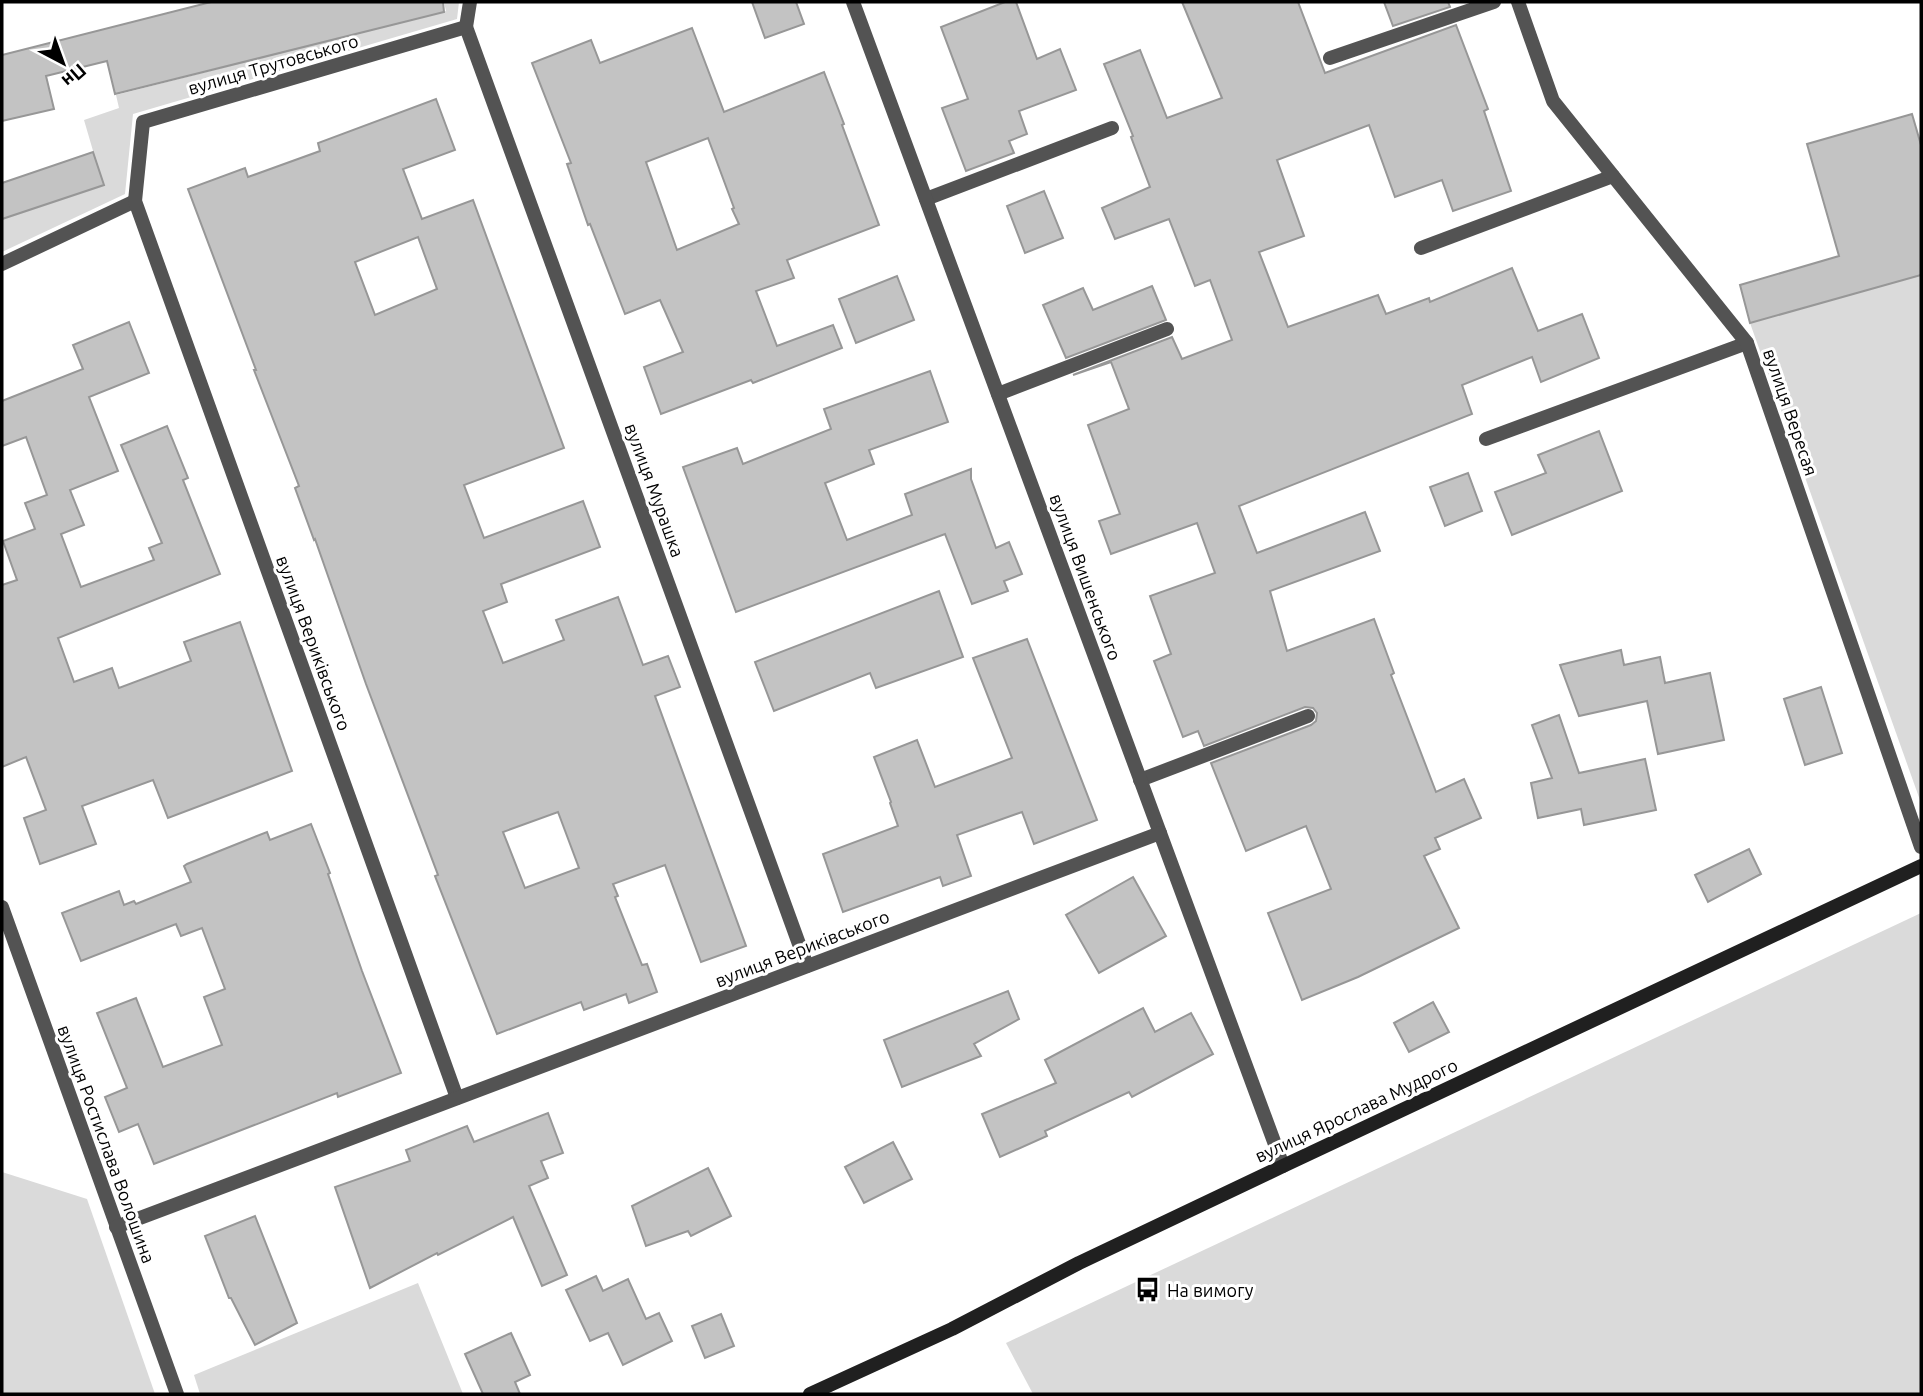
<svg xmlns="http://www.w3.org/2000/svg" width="1923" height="1396" viewBox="0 0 1923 1396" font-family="Ubuntu,sans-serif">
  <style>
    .green { fill: #dadada }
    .building { fill: #c3c3c3; stroke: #979797; stroke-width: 2; fill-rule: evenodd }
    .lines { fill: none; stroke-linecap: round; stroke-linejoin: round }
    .lane { stroke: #535353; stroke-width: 14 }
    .street { stroke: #535353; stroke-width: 14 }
    .secondary { stroke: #202020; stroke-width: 14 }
    .labels { text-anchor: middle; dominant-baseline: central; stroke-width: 6; stroke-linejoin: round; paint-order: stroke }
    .street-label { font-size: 18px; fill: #000; stroke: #fff }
    .poi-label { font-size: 18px; fill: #000; stroke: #fff; text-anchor: start }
  </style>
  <rect width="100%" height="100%" fill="#fff"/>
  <g class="green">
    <polygon points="444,2 459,2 457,19 133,114 125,194 2,252 2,219 103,185 84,120 119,108 116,95 446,11"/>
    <polygon points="1921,274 1921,803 1750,323"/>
    <polygon points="1921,913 1921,1394 1033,1394 1006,1343"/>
    <polygon points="2,1172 87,1199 155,1394 2,1394"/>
    <polygon points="418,1283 463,1394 200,1394 194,1375"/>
  </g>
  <g class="building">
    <polygon points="211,2 443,2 444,12 115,94 107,61 46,76 54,109 2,121 2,55"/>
    <polygon points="752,2 796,2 804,24 765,38"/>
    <polygon points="1005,2 1016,2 1037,59 1060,49 1076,90 1019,111 1027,134 1009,141 1014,153 966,171 942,108 968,99 941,27"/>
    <polygon points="1182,2 1298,2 1325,73 1456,25 1488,109 1484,111 1511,191 1453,211 1442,180 1395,197 1369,125 1277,160 1304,236 1259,252 1288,327 1378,295 1386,314 1429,298 1430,302 1512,268 1538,331 1582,314 1599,358 1541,382 1532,357 1462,385 1472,414 1239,506 1257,553 1365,512 1380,551 1270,591 1287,651 1374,619 1394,673 1391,675 1436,792 1464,779 1481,818 1435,838 1440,849 1424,856 1459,928 1358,977 1302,1000 1268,913 1331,889 1306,826 1246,851 1211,763 1311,725 1316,721 1317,713 1313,708 1305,707 1204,746 1198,731 1183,737 1154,661 1171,654 1150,596 1215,573 1197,523 1111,554 1099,521 1120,514 1088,425 1129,409 1111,362 1073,375 1172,337 1182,359 1232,340 1210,280 1195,286 1169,219 1115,239 1102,208 1150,187 1131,137 1133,136 1104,64 1140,50 1167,118 1222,98"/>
    <polygon points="1384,2 1448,2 1450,7 1393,26"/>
    <path d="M 692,28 L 724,112 L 824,72 L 844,124 L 842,125 L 879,225 L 787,260 L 794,278 L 756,291 L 777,346 L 833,325 L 842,348 L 753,383 L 751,380 L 661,414 L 644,367 L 683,352 L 660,300 L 625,314 L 590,224 L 588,225 L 567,164 L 571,163 L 532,63 L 591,40 L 600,63 ZM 708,138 L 734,208 L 732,209 L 739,224 L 677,250 L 646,162 Z"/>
    <path d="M 436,99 L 455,150 L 403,169 L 422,219 L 473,200 L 564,448 L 464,485 L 484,538 L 583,501 L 600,547 L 501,584 L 507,602 L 483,611 L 503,663 L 564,640 L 556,620 L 618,597 L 643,665 L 668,656 L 680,687 L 655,696 L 746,946 L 701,962 L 665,865 L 613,884 L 618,896 L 615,897 L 642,965 L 647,964 L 657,992 L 629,1003 L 626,994 L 584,1010 L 581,1002 L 497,1034 L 435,876 L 438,875 L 366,684 L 315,539 L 314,540 L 295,488 L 299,486 L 254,370 L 256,370 L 188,189 L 245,168 L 248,177 L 320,151 L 318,143 ZM 418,237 L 437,289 L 375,315 L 355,262 ZM 558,812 L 579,868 L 525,888 L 503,832 Z"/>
    <polygon points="1912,114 1921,145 1921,275 1750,323 1740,285 1839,256 1807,144"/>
    <polygon points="93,152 104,185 2,219 2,183"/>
    <polygon points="1044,191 1063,238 1025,253 1007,206"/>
    <polygon points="897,276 914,320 856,343 839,299"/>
    <polygon points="1152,286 1166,320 1066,358 1043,305 1083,288 1093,310"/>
    <polygon points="129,322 149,373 89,397 118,471 70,490 84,525 61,534 81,587 154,560 149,548 162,543 121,445 167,426 188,478 183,480 220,574 58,638 74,682 112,668 119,688 191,661 184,642 240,622 292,771 168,818 153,780 82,806 96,844 40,864 24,818 46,810 26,757 2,767 2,585 17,580 3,541 35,529 25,503 47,495 26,437 2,446 2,401 83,369 73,345"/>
    <polygon points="930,371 948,422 869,450 874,464 825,483 847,540 912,515 905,494 971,469 971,479 996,548 1009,542 1022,574 1004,581 1008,591 972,604 945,534 736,612 683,467 737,448 743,464 831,429 824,409"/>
    <polygon points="1599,431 1622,491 1512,535 1495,492 1546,473 1538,455"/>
    <polygon points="1468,473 1482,511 1445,526 1430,487"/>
    <polygon points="939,591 963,657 876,688 870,673 774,711 755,662"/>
    <polygon points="1027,639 1097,820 1034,844 1022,812 957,835 971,876 943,886 940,877 843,912 823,854 898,826 890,803 891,802 874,757 917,740 935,787 1012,758 973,658"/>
    <polygon points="1621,650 1624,665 1660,657 1665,683 1710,673 1724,740 1658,754 1647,701 1579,716 1560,665"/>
    <polygon points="1821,687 1842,753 1805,765 1784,699"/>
    <polygon points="1559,715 1579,773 1645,759 1656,810 1584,825 1581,809 1538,818 1531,783 1552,778 1532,725"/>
    <polygon points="311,824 330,873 328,874 362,971 401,1073 338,1097 337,1093 154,1164 138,1124 119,1132 105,1097 127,1088 97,1013 136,998 163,1067 222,1045 204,997 225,989 202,928 181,936 176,924 81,961 62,913 119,891 124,905 134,901 136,904 191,882 184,866 187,864 267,832 270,840"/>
    <polygon points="1749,849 1761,874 1708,902 1695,875"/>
    <polygon points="1133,877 1166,936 1099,973 1066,915"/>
    <polygon points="1008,991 1019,1019 974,1044 981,1056 902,1087 884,1040"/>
    <polygon points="1433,1002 1449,1032 1409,1052 1394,1023"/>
    <polygon points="1143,1008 1155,1032 1191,1013 1213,1054 1132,1097 1129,1092 1045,1131 1047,1136 1000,1157 982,1114 1056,1083 1045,1060"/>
    <polygon points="548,1113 563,1153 541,1161 548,1178 529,1186 567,1275 542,1286 513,1217 438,1255 437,1253 370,1288 335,1187 410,1161 406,1150 467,1126 474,1142"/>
    <polygon points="893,1142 912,1179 864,1203 845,1167"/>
    <polygon points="708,1168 731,1216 691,1236 688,1231 646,1246 632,1206"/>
    <polygon points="255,1216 297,1323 255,1345 231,1298 229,1298 205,1236"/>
    <polygon points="596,1276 603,1291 628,1279 646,1319 659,1313 672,1341 623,1365 608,1333 590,1341 566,1290"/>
    <polygon points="721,1314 734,1346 705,1358 692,1326"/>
    <polygon points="511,1333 530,1375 515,1382 520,1394 483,1394 465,1354"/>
  </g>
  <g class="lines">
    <g class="lane">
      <polyline points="1330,58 1494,2"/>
      <polyline points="926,199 1112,128"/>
      <polyline points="1421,248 1613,176"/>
      <polyline points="998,394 1167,329"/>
      <polyline points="1486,439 1747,343"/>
      <polyline points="1140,780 1308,716"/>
    </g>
    <g class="street">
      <polyline points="853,2 1283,1166"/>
      <polyline points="1518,2 1553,101 1747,343 1921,847"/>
      <polyline points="466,27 807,966"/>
      <polyline points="2,264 135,201"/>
      <polyline points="2,907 177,1394"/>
      <polyline points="457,1098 135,201 143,122 466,27 470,2"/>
      <polyline points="116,1227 1160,833"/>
    </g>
    <polyline class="secondary" points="810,1394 952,1329 1079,1263 1283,1166 1921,866"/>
  </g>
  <defs>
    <symbol id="bus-bare" viewBox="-9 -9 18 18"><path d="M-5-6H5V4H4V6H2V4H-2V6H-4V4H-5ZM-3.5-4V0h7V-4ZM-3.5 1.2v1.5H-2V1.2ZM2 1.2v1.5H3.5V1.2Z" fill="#000" stroke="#fff" stroke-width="2.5" paint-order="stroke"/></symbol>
  </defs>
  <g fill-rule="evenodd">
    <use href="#bus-bare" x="1130" y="1272" width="35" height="35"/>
  </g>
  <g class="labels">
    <g class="street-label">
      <text transform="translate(273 64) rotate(-16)">вулиця Трутовського</text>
      <text transform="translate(1791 412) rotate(71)">вулиця Вересая</text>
      <text transform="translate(655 490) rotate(70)">вулиця Мурашка</text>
      <text transform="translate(1086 577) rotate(70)">вулиця Вишенського</text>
      <text transform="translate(314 643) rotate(70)">вулиця Вериківського</text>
      <text transform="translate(802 948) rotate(-21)">вулиця Вериківського</text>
      <text transform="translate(1356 1110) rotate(-25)">вулиця Ярослава Мудрого</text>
      <text transform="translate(107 1144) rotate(70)">вулиця Ростислава Волошина</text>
    </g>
    <g class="poi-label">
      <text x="1167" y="1290">На вимогу</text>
    </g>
  </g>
  <rect width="1923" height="1396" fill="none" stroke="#000000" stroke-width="7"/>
  <g transform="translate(63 63) rotate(139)" stroke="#ffffff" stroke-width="5" paint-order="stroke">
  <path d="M0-5L12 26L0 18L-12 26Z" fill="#000000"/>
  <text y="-10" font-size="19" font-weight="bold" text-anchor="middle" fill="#000000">Пн</text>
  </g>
</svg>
